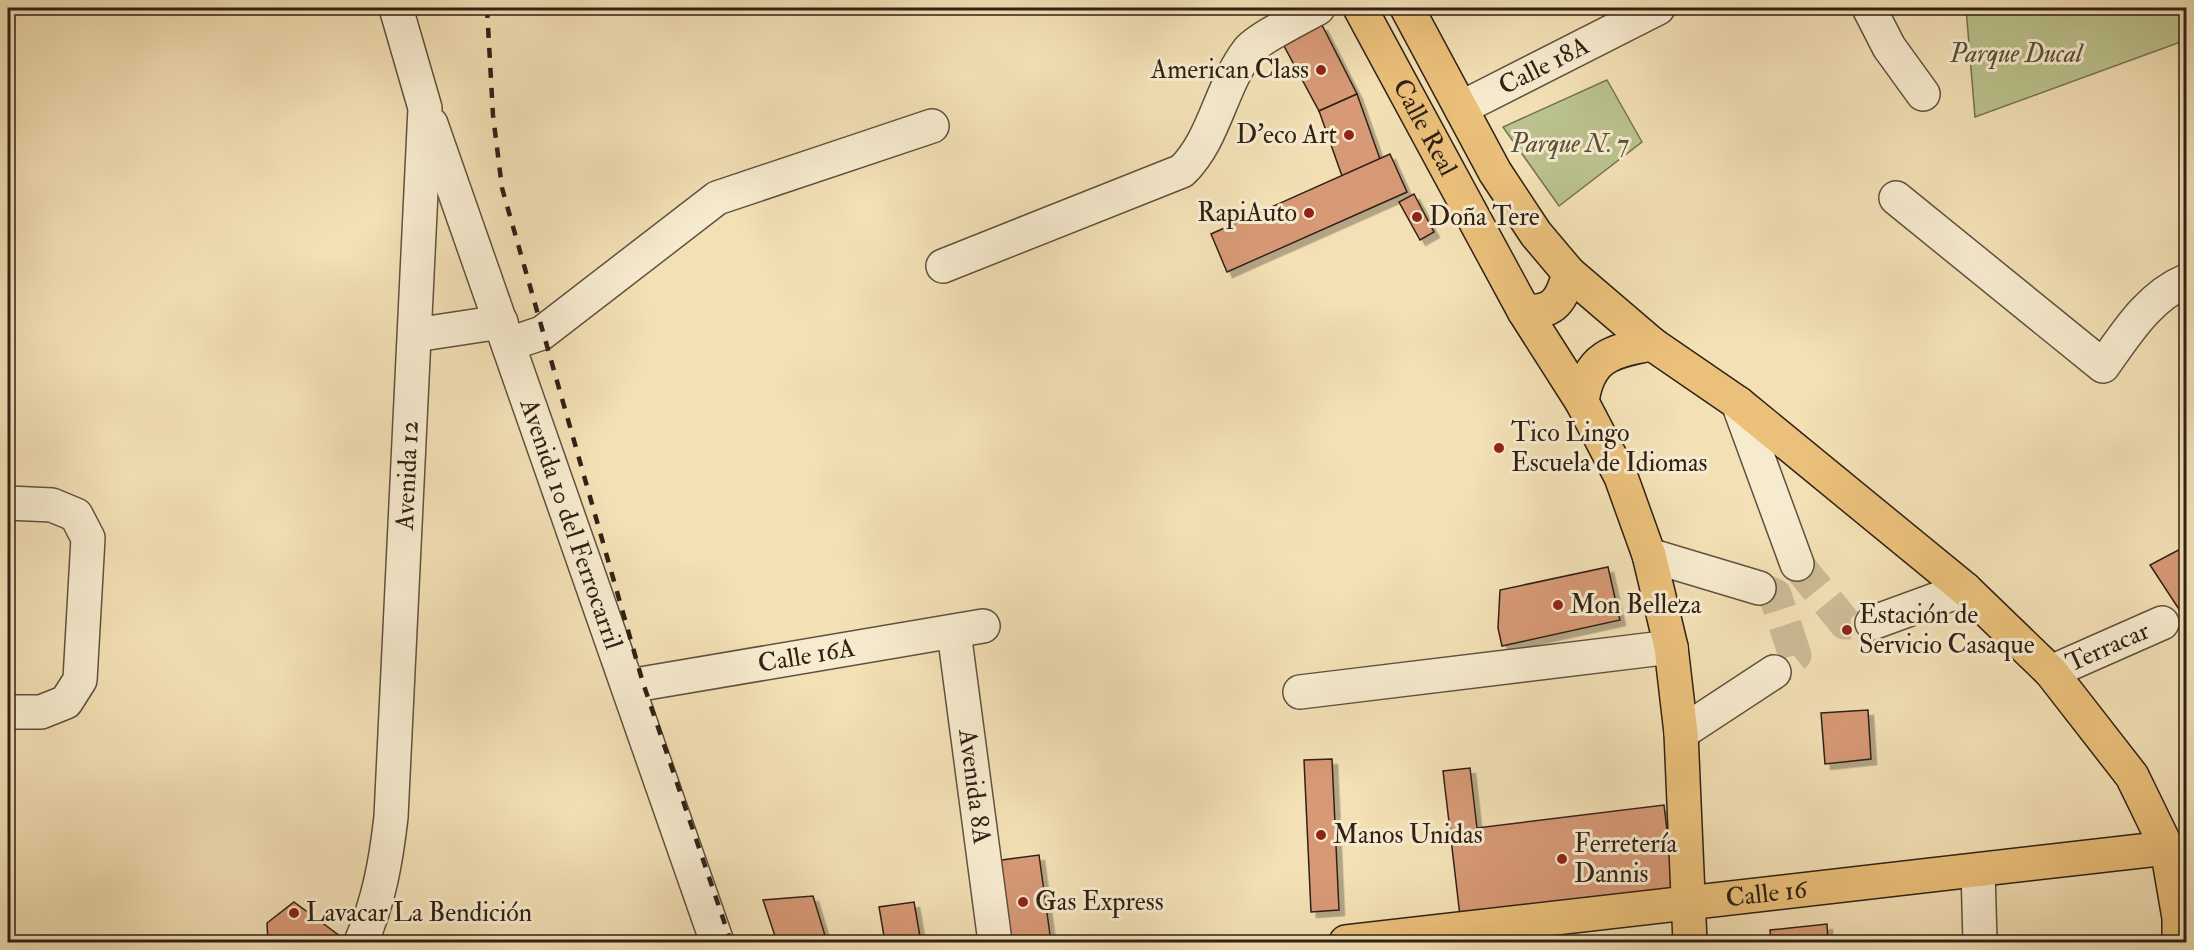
<svg xmlns="http://www.w3.org/2000/svg" width="2194" height="950" viewBox="0 0 2194 950" font-family="'IM FELL Double Pica',serif">
  <style>
    .green { fill: #bbc28d; stroke: #757252; stroke-width: 1.5 }
    .building { fill: #d79976; stroke: #2f2116; stroke-width: 1.5; filter: url(#shadow) }
    .lines { fill: none; stroke-linecap: round; stroke-linejoin: round }
    .minor-tunnel { stroke: #ccba95; stroke-width: 33; stroke-dasharray: 33 16; stroke-linecap: butt }
    .minor-casing { stroke: #60513e; stroke-width: 36 }
    .major-casing { stroke: #2f2116; stroke-width: 36 }
    .minor { stroke: #f7ebcf; stroke-width: 33 }
    .major { stroke: #eac07a; stroke-width: 33 }
    .rail { stroke: #2f2116; stroke-width: 4.5; stroke-dasharray: 10 10; stroke-linecap: butt }
    .poi-dot { fill: #8f2418; stroke: #f7ebcf; stroke-width: 2 }
    .labels { text-anchor: middle; dominant-baseline: central; stroke-width: 6; stroke-linejoin: round; paint-order: stroke }
    .park-label { font-size: 26px; font-style: italic; fill: #59513a; stroke: #f7ebcf }
    .street-label { font-size: 26px; fill: #2f2116; stroke: #f7ebcf }
    .poi-label { font-size: 26px; fill: #2f2116; stroke: #f7ebcf; text-anchor: start }
  </style>
  <defs>
    <filter id="shadow"><feDropShadow dx="5.5" dy="5.5" stdDeviation="0" flood-color="#0004"/></filter>
  </defs>
  <rect width="100%" height="100%" fill="#f3e0b5"/>
  <filter id="stains"><feTurbulence type="fractalNoise" baseFrequency=".00333" numOctaves="4"/><feColorMatrix values="0 0 0 0 .2 0 0 0 0 .09 0 0 0 0 .02 0 0 0 .5 -.17"/></filter>
  <radialGradient id="worn" r=".72"><stop offset=".6" stop-color="#630" stop-opacity="0"/><stop offset="1" stop-color="#630" stop-opacity=".3"/></radialGradient>
  <g class="green">
    <polygon points="1966,8 2186,8 2186,40 1975,117"/>
    <polygon points="1607,80 1642,142 1559,206 1503,127"/>
  </g>
  <g class="building">
    <polygon points="1322,25 1357,94 1319,111 1284,46"/>
    <polygon points="1357,94 1380,159 1342,176 1319,111"/>
    <polygon points="1390,154 1407,192 1227,272 1211,234"/>
    <polygon points="1414,194 1434,232 1420,240 1399,202"/>
    <polygon points="2186,546 2186,620 2150,565"/>
    <polygon points="1608,567 1620,620 1502,646 1498,628 1500,590"/>
    <polygon points="1868,710 1871,759 1825,764 1821,713"/>
    <polygon points="1332,759 1339,910 1311,912 1304,760"/>
    <polygon points="1470,768 1477,828 1664,805 1674,890 1460,916 1443,771"/>
    <polygon points="1039,855 1051,942 1007,942 995,861"/>
    <polygon points="813,896 827,942 777,942 763,900"/>
    <polygon points="294,902 344,939 342,942 268,942 267,923"/>
    <polygon points="914,902 921,942 885,942 879,907"/>
    <polygon points="1827,924 1828,942 1771,942 1770,930"/>
  </g>
  <g class="lines">
    <g class="minor-tunnel">
      <polyline points="1797,564 1845,623 1872,623"/>
      <polyline points="1759,588 1775,595 1795,655 1774,672"/>
    </g>
    <defs>
      <g id="minor">
        <polyline points="1869,8 1889,47 1923,94"/>
        <path id="s1" d="M 1461,108 L 1658,8"/>
        <path id="s2" d="M 431,124 L 717,942"/>
        <path d="M 1896,198 L 2103,366 C 2126,334 2148,297 2186,281"/>
        <path d="M 943,266 L 1182,171 C 1215,139 1220,88 1248,51 C 1257,39 1302,17 1318,8"/>
        <polyline points="415,335 501,322"/>
        <polyline points="509,344 542,333 717,198 932,126"/>
        <polyline points="1738,403 1797,564"/>
        <polyline points="8,503 52,505 76,515 88,538 80,680 66,702 41,712 8,712"/>
        <polyline points="1649,555 1759,588"/>
        <polyline points="1872,623 1965,589"/>
        <path id="s3" d="M 954,632 L 995,942"/>
        <path id="s4" d="M 2051,672 L 2162,623"/>
        <path id="s5" d="M 629,686 L 983,626"/>
        <polyline points="1300,692 1671,647"/>
        <polyline points="1681,733 1774,672"/>
        <polyline points="1978,870 1980,942"/>
        <path id="s6" d="M 361,942 C 379,901 386,861 391,817 L 425,108 L 396,8"/>
      </g>
      <g id="major">
        <path id="s7" d="M 1360,8 L 1524,311 L 1582,402 L 1621,477 L 1649,555 L 1671,647 L 1681,733 L 1690,942"/>
        <polyline points="1407,8 1495,172 1536,234 1569,273 1652,344 1738,403 1965,589 2051,672 2132,776 2167,848 2179,918 2179,942"/>
        <path d="M 1524,311 C 1555,314 1562,299 1569,273"/>
        <path d="M 1582,402 C 1588,357 1611,351 1652,344"/>
        <path id="s8" d="M 1346,942 L 2167,848"/>
      </g>
    </defs>
    <use href="#minor" class="minor-casing"/>
    <use href="#major" class="major-casing"/>
    <use href="#minor" class="minor"/>
    <use href="#major" class="major"/>
    <polyline class="rail" points="487,8 493,115 502,188 643,683 731,942"/>
  </g>
  <g class="poi-dot">
    <circle cx="1321" cy="70" r="6"/>
    <circle cx="1349" cy="135" r="6"/>
    <circle cx="1309" cy="213" r="6"/>
    <circle cx="1417" cy="217" r="6"/>
    <circle cx="1499" cy="448" r="6"/>
    <circle cx="1558" cy="605" r="6"/>
    <circle cx="1847" cy="630" r="6"/>
    <circle cx="1321" cy="835" r="6"/>
    <circle cx="1562" cy="859" r="6"/>
    <circle cx="1023" cy="902" r="6"/>
    <circle cx="294" cy="913" r="6"/>
  </g>
  <g class="labels">
    <g class="park-label">
      <text x="2016" y="54">Parque Ducal</text>
      <text x="1570" y="144">Parque N. 7</text>
    </g>
    <g class="street-label">
      <text stroke="none"><textPath href="#s1" startOffset="93">Calle 18A</textPath></text>
      <text stroke="none"><textPath href="#s7" startOffset="136">Calle Real</textPath></text>
      <text stroke="none"><textPath href="#s6" startOffset="471">Avenida 12</textPath></text>
      <text stroke="none"><textPath href="#s2" startOffset="424">Avenida 10 del Ferrocarril</textPath></text>
      <text stroke="none"><textPath href="#s4" startOffset="62">Terracar</textPath></text>
      <text stroke="none"><textPath href="#s5" startOffset="180">Calle 16A</textPath></text>
      <text stroke="none"><textPath href="#s3" startOffset="156">Avenida 8A</textPath></text>
      <text stroke="none"><textPath href="#s8" startOffset="423">Calle 16</textPath></text>
    </g>
    <g class="poi-label">
      <text x="1309" y="70" text-anchor="end">American Class</text>
      <text x="1337" y="135" text-anchor="end">D'eco Art</text>
      <text x="1297" y="213" text-anchor="end">RapiAuto</text>
      <text x="1429" y="217">Doña Tere</text>
      <text x="1511" y="433">Tico Lingo<tspan x="1511" dy="30">Escuela de Idiomas</tspan></text>
      <text x="1570" y="605">Mon Belleza</text>
      <text x="1859" y="615">Estación de<tspan x="1859" dy="30">Servicio Casaque</tspan></text>
      <text x="1333" y="835">Manos Unidas</text>
      <text x="1574" y="844">Ferretería<tspan x="1574" dy="30">Dannis</tspan></text>
      <text x="1035" y="902">Gas Express</text>
      <text x="306" y="913">Lavacar La Bendición</text>
    </g>
  </g>
  <rect width="2194" height="950" fill="none" stroke="#f3e0b5" stroke-width="30"/>
  <rect x="9" y="9" width="2176" height="932" fill="none" stroke="#2f2116" stroke-width="3"/>
  <rect x="15" y="15" width="2164" height="920" fill="none" stroke="#2f2116" stroke-width="1.5"/>
  <rect width="100%" height="100%" filter="url(#stains)"/>
  <rect width="100%" height="100%" fill="url(#worn)"/>
</svg>
